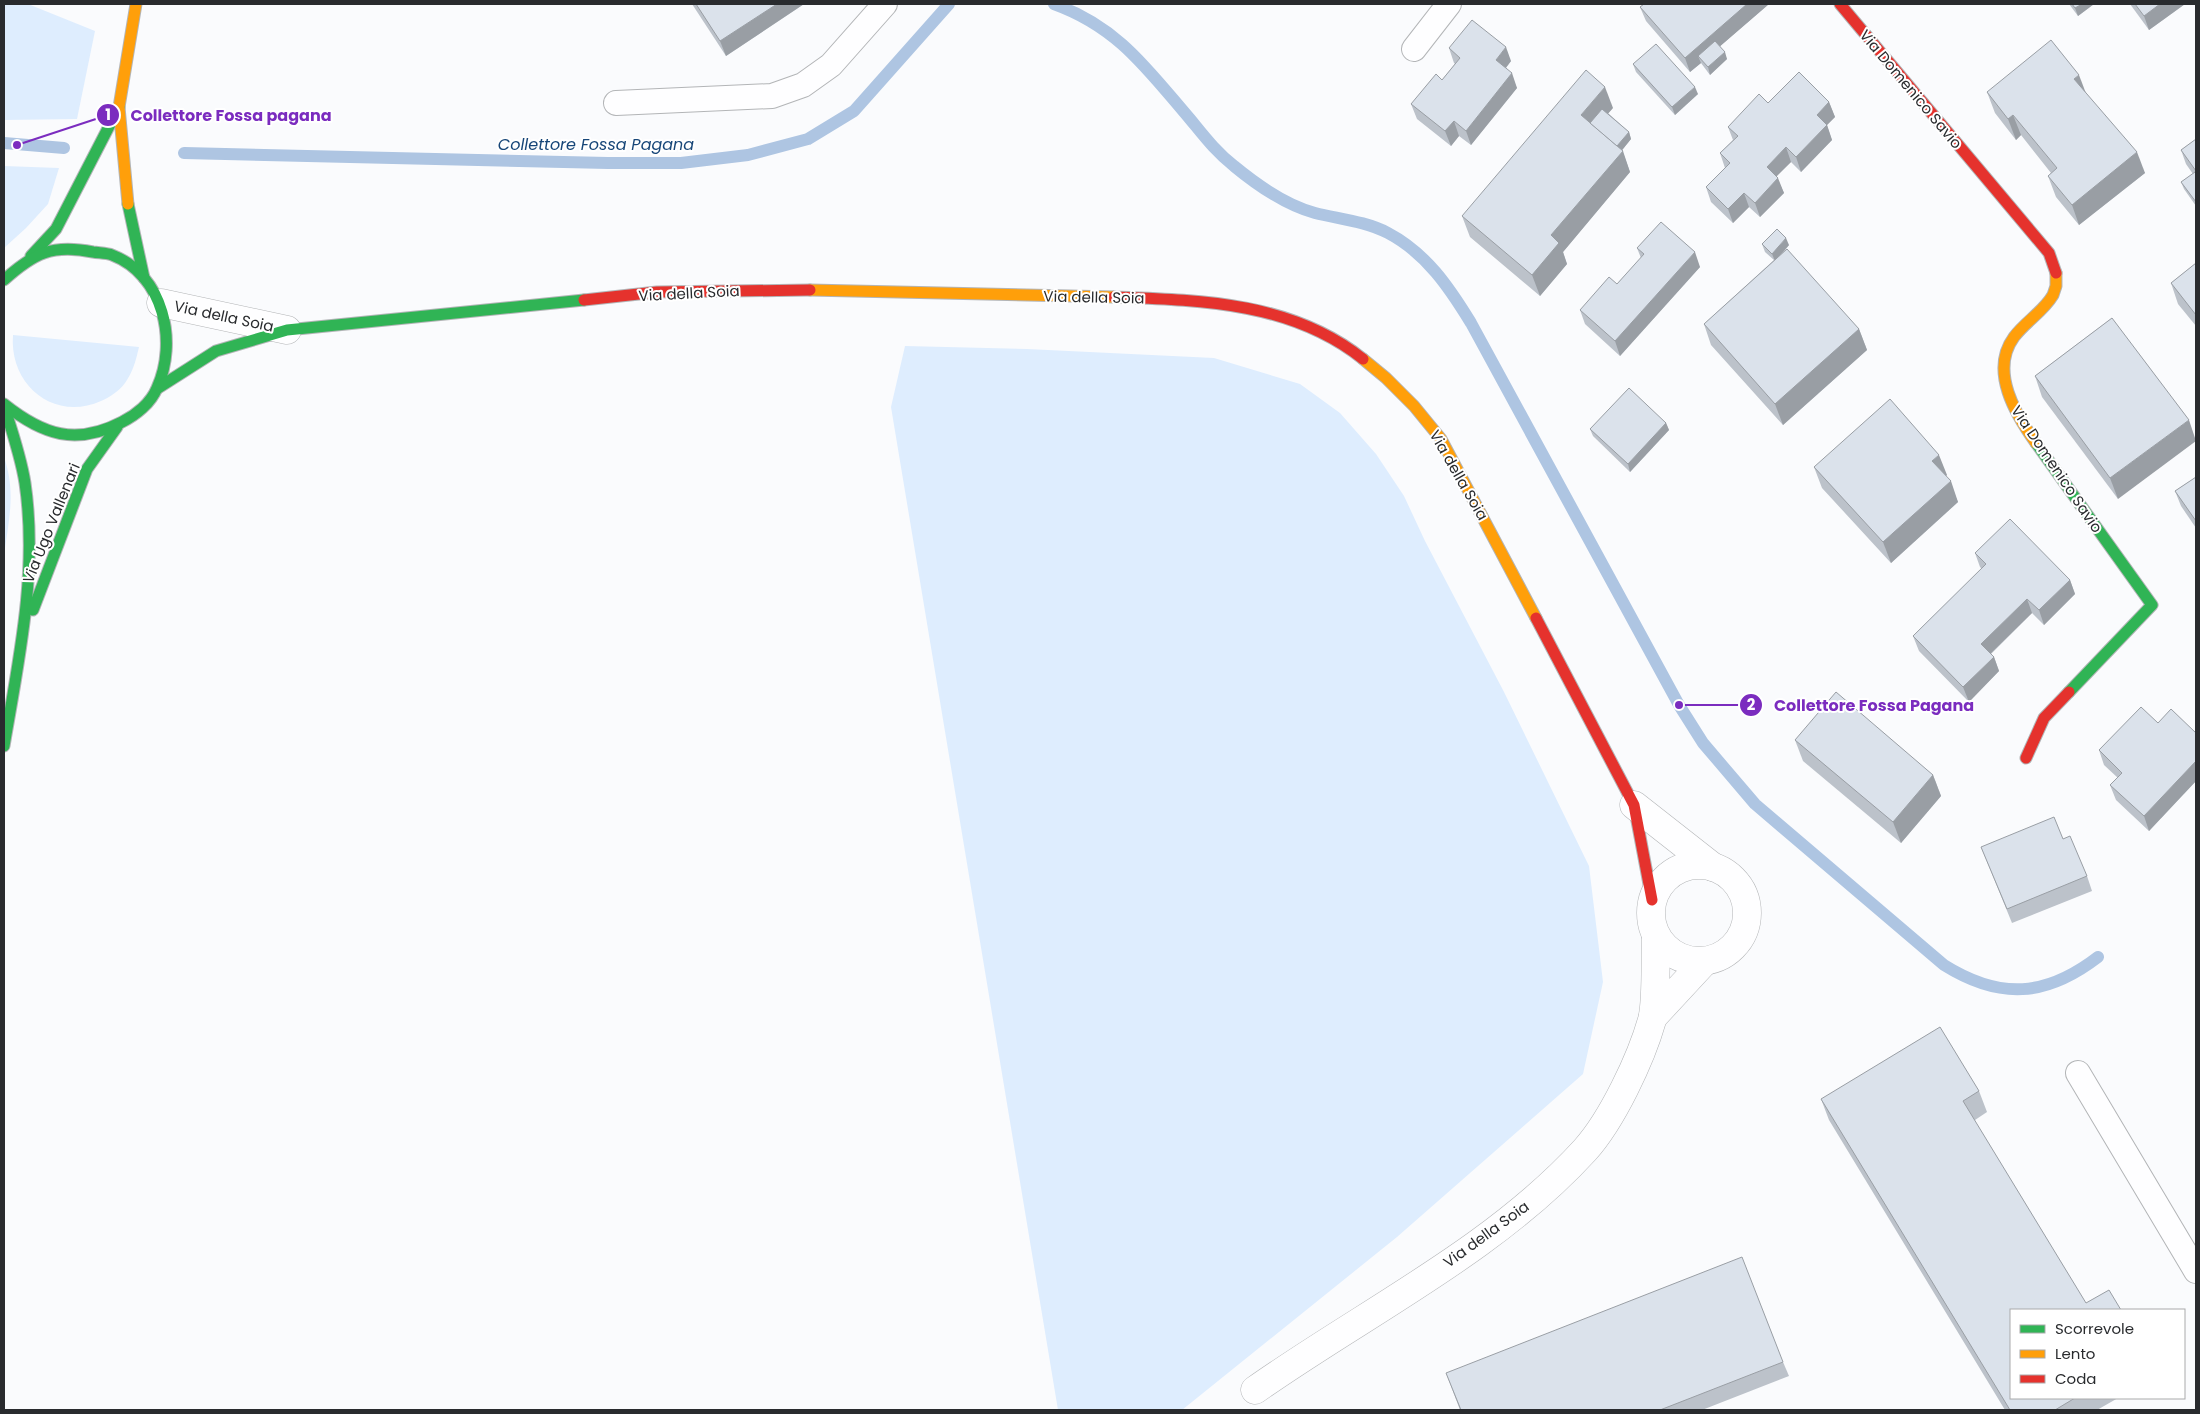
<svg xmlns="http://www.w3.org/2000/svg" width="2200" height="1414" viewBox="0 0 2200 1414" font-family="Poppins,sans-serif">
  <style>
    .grass { fill: #deedfe }
    .lines { fill: none; stroke-linecap: round; stroke-linejoin: round }
    .stream { stroke: #aec5e2; stroke-width: 12 }
    .lane-casing { stroke: #b3b5b7; stroke-width: 26 }
    .street-casing { stroke: #b3b5b7; stroke-width: 29 }
    .fast-casing { stroke: #b3b5b7; stroke-width: 13 }
    .slow-casing { stroke: #b3b5b7; stroke-width: 13 }
    .jam-casing { stroke: #b3b5b7; stroke-width: 13 }
    .lane { stroke: #fefeff; stroke-width: 24 }
    .street { stroke: #fefeff; stroke-width: 28 }
    .fast { stroke: #30b455; stroke-width: 11 }
    .slow { stroke: #ff9f0a; stroke-width: 11 }
    .jam { stroke: #e5322d; stroke-width: 11 }
    .wall { fill: #bcc2ca }
    .shaded-wall { fill: #999ea4 }
    .building { fill: #dbe2eb; stroke: #999ea4 }
    .labels { text-anchor: middle; dominant-baseline: central; stroke-width: 4; stroke-linejoin: round; paint-order: stroke }
    .street-label { font-size: 15px; fill: #292b2e; stroke: #fff }
    .water-label { font-size: 16px; font-style: italic; fill: #174678; stroke: #fff }
    .leader { fill: none; stroke: #7b2cbf; stroke-width: 2 }
    .callout-dot { fill: #7b2cbf; stroke: #fff; stroke-width: 2 }
    .mark-label { font-size: 15px; text-anchor: middle; font-weight: bold; fill: #fff }
    .callout-label { font-size: 16px; text-anchor: middle; font-weight: bold; fill: #7b2cbf; stroke: #fff; stroke-width: 4; stroke-linejoin: round; paint-order: stroke }
  </style>
  <rect width="100%" height="100%" fill="#fafbfd"/>
  <g class="grass">
    <polygon points="4,4 28,4 95,31 77,119 4,120"/>
    <polygon points="4,166 59,168 48,204 26,228 4,248"/>
    <path d="M 13,335 L 139,347 C 136,360 133,372 125,383 C 119,391 110,397 101,401 C 54,422 9,385 13,335 Z"/>
    <polygon points="905,346 1027,349 1214,358 1300,384 1340,413 1376,454 1404,496 1425,541 1504,692 1589,866 1603,982 1583,1074 1397,1237 1182,1410 1058,1410 891,407"/>
    <path d="M 4,457 C 16,492 9,519 4,555 Z"/>
  </g>
  <g class="lines">
    <g class="stream">
      <path d="M 1054,4 C 1118,27 1147,69 1190,119 C 1204,136 1216,152 1234,166 C 1257,185 1285,205 1315,213 C 1339,219 1365,221 1388,233 C 1426,253 1449,287 1471,323 L 1679,705 L 1703,743 L 1755,804 L 1944,965 C 2000,1000 2046,997 2098,957"/>
      <polyline points="4,143 64,148"/>
      <polyline points="184,153 608,163 681,163 748,155 808,139 854,111 949,4"/>
    </g>
    <defs>
      <g id="lane">
        <polyline points="1414,49 1449,4"/>
        <polyline points="616,103 772,96 803,85 831,65 885,4"/>
        <polyline points="2078,1073 2196,1271"/>
      </g>
      <g id="street">
        <polyline points="161,303 287,330"/>
        <polyline points="1634,805 1713,867"/>
        <circle cx="1699" cy="913" r="48"/>
        <polyline points="1653,1017 1704,962"/>
        <path d="M 1255,1390 C 1364,1313 1494,1250 1585,1150 C 1612,1120 1641,1059 1652,1020 C 1657,1001 1655,958 1656,937"/>
      </g>
      <g id="fast">
        <polyline points="128,204 144,278"/>
        <polyline points="31,256 56,229 119,107"/>
        <path d="M 4,280 C 34,253 52,244 93,252 C 99,253 107,253 112,255 C 164,275 178,342 157,388 C 151,403 136,415 122,422 C 76,446 43,435 4,404"/>
        <polyline points="158,388 216,351 287,330 584,300"/>
        <path d="M 4,406 C 12,431 21,457 25,483 C 38,571 19,659 4,746"/>
        <polyline points="2036,443 2152,605 2069,692"/>
        <polyline points="33,610 87,469 117,427"/>
      </g>
      <g id="slow">
        <polyline points="128,204 119,107 136,4"/>
        <polyline points="810,290 1114,297"/>
        <polyline points="1363,359 1386,378 1414,406 1441,439 1536,618"/>
        <path d="M 2036,443 C 2016,415 1989,371 2014,337 C 2026,321 2043,312 2053,295 L 2056,286 L 2056,273"/>
      </g>
      <g id="jam">
        <polyline points="1840,4 2049,253 2056,273"/>
        <path d="M 1114,297 C 1200,300 1292,302 1363,359"/>
        <polyline points="584,300 657,292 810,290"/>
        <polyline points="1536,618 1634,805 1652,900"/>
        <polyline points="2026,758 2044,718 2069,692"/>
      </g>
    </defs>
    <use href="#lane" class="lane-casing"/>
    <use href="#street" class="street-casing"/>
    <use href="#fast" class="fast-casing"/>
    <use href="#slow" class="slow-casing"/>
    <use href="#jam" class="jam-casing"/>
    <use href="#lane" class="lane"/>
    <use href="#street" class="street"/>
    <use href="#fast" class="fast"/>
    <use href="#slow" class="slow"/>
    <use href="#jam" class="jam"/>
  </g>
  <g class="wall">
    <polygon points="692,4 804,4 726,56"/>
    <polygon points="1644,4 1769,4 1720,46 1727,59 1710,75 1701,63 1690,72 1646,21 1640,7"/>
    <polygon points="2069,4 2094,4 2078,16"/>
    <polygon points="2130,4 2185,4 2149,30"/>
    <polygon points="1449,48 1511,61 1506,68 1517,88 1471,145 1459,136 1451,146 1417,119 1411,104 1442,80 1455,64 1454,63"/>
    <polygon points="1633,64 1698,94 1675,115 1636,72"/>
    <polygon points="1987,92 2086,93 2145,173 2079,225 2056,197 2048,176 2051,173 2021,135 2016,140 1995,113"/>
    <polygon points="1829,102 1835,117 1827,125 1832,140 1801,172 1791,162 1776,176 1784,193 1760,217 1749,207 1733,223 1711,202 1706,187 1725,168 1720,153 1733,140 1728,127 1768,103"/>
    <polygon points="1613,108 1608,113 1629,132 1631,139 1622,150 1630,172 1563,252 1567,264 1540,296 1470,237 1462,216"/>
    <polygon points="2196,139 2196,206 2184,189 2181,182 2193,174 2186,164 2181,150"/>
    <polygon points="1762,244 1789,245 1782,254 1859,329 1867,350 1783,425 1711,345 1704,324 1774,260 1765,252"/>
    <polygon points="1637,248 1700,267 1620,356 1585,324 1580,310 1617,284 1641,258"/>
    <polygon points="2196,263 2196,326 2178,304 2171,283"/>
    <polygon points="2112,318 2118,499 2042,397 2035,376"/>
    <polygon points="1666,423 1669,430 1630,472 1593,436 1590,429"/>
    <polygon points="1814,467 1947,475 1946,476 1958,502 1891,563 1822,488"/>
    <polygon points="2196,477 2196,528 2181,506 2175,491"/>
    <polygon points="1975,553 2070,580 2075,594 2044,625 2032,613 1991,654 1994,657 1999,671 1969,702 1919,651 1913,636 1982,569 1980,567"/>
    <polygon points="2158,723 2196,733 2196,781 2149,831 2116,800 2110,785 2118,778 2104,765 2099,750"/>
    <polygon points="1795,740 1933,775 1941,796 1901,843 1803,761"/>
    <polygon points="2063,839 2087,876 2092,891 2012,923 1981,847"/>
    <polygon points="1979,1091 1987,1112 1975,1120 2011,1398 2118,1398 2097,1410 2005,1410 1829,1120 1821,1099"/>
    <polygon points="1783,1362 1789,1376 1702,1410 1460,1410 1446,1373"/>
  </g>
  <g class="shaded-wall">
    <polygon points="777,4 804,4 726,56 720,41"/>
    <polygon points="1747,4 1769,4 1703,61 1698,56 1701,63 1690,72 1685,58"/>
    <polygon points="2082,4 2094,4 2078,16 2075,8"/>
    <polygon points="2160,4 2185,4 2149,30 2144,16"/>
    <polygon points="1506,47 1511,61 1501,74 1496,60"/>
    <polygon points="1725,52 1727,59 1710,75 1708,67"/>
    <polygon points="1512,73 1517,88 1471,145 1466,131"/>
    <polygon points="2079,75 2087,96 2074,79"/>
    <polygon points="1605,87 1613,108 1591,133 1581,115"/>
    <polygon points="1695,87 1698,94 1675,115 1672,107"/>
    <polygon points="1829,102 1835,117 1822,130 1817,115"/>
    <polygon points="2013,115 2021,135 2016,140 2008,119"/>
    <polygon points="1454,121 1459,136 1451,146 1445,131"/>
    <polygon points="1827,125 1832,140 1801,172 1796,157"/>
    <polygon points="1629,132 1631,139 1615,159 1612,152"/>
    <polygon points="1786,147 1791,162 1772,181 1767,167"/>
    <polygon points="1623,151 1630,172 1563,252 1567,264 1540,296 1532,275 1551,235"/>
    <polygon points="2137,152 2145,173 2079,225 2072,205"/>
    <polygon points="1778,178 1784,193 1760,217 1755,203"/>
    <polygon points="1744,193 1749,207 1733,223 1728,209"/>
    <polygon points="1786,238 1789,245 1775,261 1772,254"/>
    <polygon points="1695,252 1700,267 1620,356 1615,341"/>
    <polygon points="1859,329 1867,350 1783,425 1775,404"/>
    <polygon points="2189,420 2196,441 2118,499 2110,478"/>
    <polygon points="1666,423 1669,430 1630,472 1628,464"/>
    <polygon points="1939,455 1947,475 1940,481 1932,461"/>
    <polygon points="1951,481 1958,502 1891,563 1883,542"/>
    <polygon points="2070,580 2075,594 2044,625 2039,610"/>
    <polygon points="2027,599 2032,613 1986,658 1981,644"/>
    <polygon points="1994,657 1999,671 1969,702 1963,687"/>
    <polygon points="2196,761 2196,781 2149,831 2144,816"/>
    <polygon points="1933,775 1941,796 1901,843 1893,822"/>
  </g>
  <g class="building">
    <polygon points="696,4 777,4 720,41"/>
    <polygon points="1644,4 1747,4 1685,58 1640,7"/>
    <polygon points="2072,4 2082,4 2075,8"/>
    <polygon points="2135,4 2160,4 2144,16"/>
    <polygon points="1472,20 1506,47 1496,60 1512,73 1466,131 1454,121 1445,131 1411,104 1436,74 1442,80 1460,58 1449,48"/>
    <polygon points="2051,40 2079,75 2074,79 2137,152 2072,205 2048,176 2057,168 2013,115 2008,119 1987,92"/>
    <polygon points="1715,41 1725,52 1708,67 1698,56"/>
    <polygon points="1656,44 1695,87 1672,107 1633,64"/>
    <polygon points="1586,70 1605,87 1581,115 1623,151 1551,235 1559,243 1532,275 1462,216"/>
    <polygon points="1799,72 1829,102 1817,115 1827,125 1796,157 1786,147 1767,167 1778,178 1755,203 1744,193 1728,209 1706,187 1730,163 1720,153 1738,136 1728,127 1759,94 1768,103"/>
    <polygon points="1602,109 1629,132 1617,146 1590,123"/>
    <polygon points="2196,139 2196,171 2181,150"/>
    <polygon points="2195,172 2196,175 2196,202 2181,182"/>
    <polygon points="1661,222 1695,252 1615,341 1580,310 1609,277 1617,284 1644,254 1637,248"/>
    <polygon points="1777,229 1786,238 1772,254 1762,244"/>
    <polygon points="1787,249 1859,329 1775,404 1704,324"/>
    <polygon points="2196,263 2196,315 2171,283"/>
    <polygon points="2112,318 2189,420 2110,478 2035,376"/>
    <polygon points="1629,388 1666,423 1628,464 1590,429"/>
    <polygon points="1890,399 1939,455 1932,461 1951,481 1883,542 1814,467"/>
    <polygon points="2196,477 2196,521 2175,491"/>
    <polygon points="2010,519 2070,580 2039,610 2027,599 1981,644 1994,657 1963,687 1913,636 1986,564 1975,553"/>
    <polygon points="1836,692 1933,775 1893,822 1795,740"/>
    <polygon points="2141,707 2158,723 2171,709 2196,733 2196,761 2144,816 2110,785 2122,773 2099,750"/>
    <polygon points="2054,817 2063,839 2070,836 2087,876 2007,909 1981,847"/>
    <polygon points="1940,1027 1979,1091 1963,1101 2086,1303 2109,1290 2121,1310 2011,1310 2011,1398 2075,1398 2055,1410 2010,1410 1821,1099"/>
    <polygon points="1742,1257 1783,1362 1660,1410 1461,1410 1446,1373"/>
  </g>
  <g class="labels">
    <g class="street-label">
      <text transform="translate(1911 89) rotate(50)">Via Domenico Savio</text>
      <text transform="translate(689 293) rotate(-3)">Via della Soia</text>
      <text transform="translate(1094 297) rotate(1)">Via della Soia</text>
      <text transform="translate(224 316) rotate(12)">Via della Soia</text>
      <text transform="translate(2057 469) rotate(56)">Via Domenico Savio</text>
      <text transform="translate(1459 475) rotate(60)">Via della Soia</text>
      <text transform="translate(51 523) rotate(-68)">Via Ugo Vallenari</text>
      <text transform="translate(1486 1234) rotate(-36)">Via della Soia</text>
    </g>
    <g class="water-label">
      <text x="596" y="144">Collettore Fossa Pagana</text>
    </g>
  </g>
  <path class="leader" d="M17 145L108 115M1679 705L1751 705"/>
  <g class="callout-dot">
    <circle cx="17" cy="145" r="5"/>
    <circle cx="1679" cy="705" r="5"/>
    <circle cx="108" cy="115" r="12"/>
    <circle cx="1751" cy="705" r="12"/>
  </g>
  <g class="mark-label">
    <text x="108" y="120">1</text>
    <text x="1751" y="710">2</text>
  </g>
  <g class="callout-label">
    <text x="231" y="121">Collettore Fossa pagana</text>
    <text x="1874" y="711">Collettore Fossa Pagana</text>
  </g>
  <rect width="2200" height="1414" fill="none" stroke="#292b2e" stroke-width="10"/>
  <rect x="2010" y="1309" width="175" height="90" fill="#ffffff" stroke="#a9aaab"/>
  <rect x="2020" y="1325" width="25" height="8" fill="#30b455" stroke="#a9aaab"/>
  <text x="2055" y="1334" font-size="15" fill="#292b2e">Scorrevole</text>
  <rect x="2020" y="1350" width="25" height="8" fill="#ff9f0a" stroke="#a9aaab"/>
  <text x="2055" y="1359" font-size="15" fill="#292b2e">Lento</text>
  <rect x="2020" y="1375" width="25" height="8" fill="#e5322d" stroke="#a9aaab"/>
  <text x="2055" y="1384" font-size="15" fill="#292b2e">Coda</text>
</svg>
